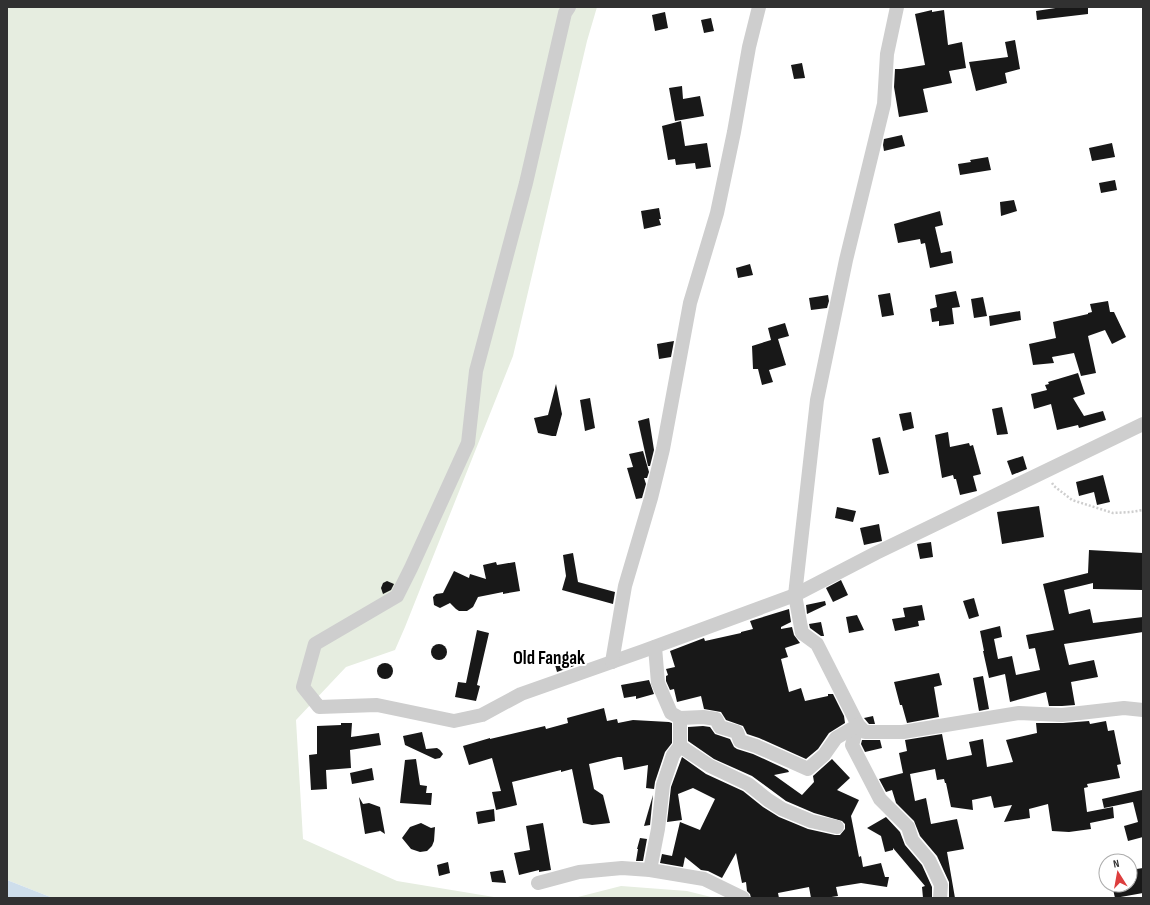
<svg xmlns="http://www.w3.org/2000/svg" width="1150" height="905" viewBox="0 0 1150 905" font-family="'Sofia Sans Condensed',sans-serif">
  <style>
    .green { fill: #e6ede0 }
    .water { fill: #cedeeb }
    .building { fill: #181818 }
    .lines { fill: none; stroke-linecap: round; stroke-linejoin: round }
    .path { stroke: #cecece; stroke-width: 2.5; stroke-dasharray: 2 2; stroke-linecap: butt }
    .street { stroke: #cecece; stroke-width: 14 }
    .labels { text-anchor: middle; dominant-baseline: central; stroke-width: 4; stroke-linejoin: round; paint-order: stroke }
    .district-label { font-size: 19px; font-weight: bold; fill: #000; stroke: #fff }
  </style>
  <rect width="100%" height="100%" fill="#fff"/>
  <g class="green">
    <polygon points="7,7 597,7 587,41 513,356 405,627 395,650 346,667 296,720 303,839 397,881 500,898 53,898 7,880"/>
    <polygon points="621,886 687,891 715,898 574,898"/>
  </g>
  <polygon class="water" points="7,880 53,898 7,898"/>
  <g class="building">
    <polygon points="1062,7 1088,7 1088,14 1037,20 1036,11"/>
    <polygon points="932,10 932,12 944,10 948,45 962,42 966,68 949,71 952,83 923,89 928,112 899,117 894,87 895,69 901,69 925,65 915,14"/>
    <polygon points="665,12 668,28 655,31 652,15"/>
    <polygon points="711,18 714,31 704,33 701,20"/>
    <polygon points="1015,40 1020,69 1005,73 1007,83 976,91 969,62 1008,57 1005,42"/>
    <polygon points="802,63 805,78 794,79 791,65"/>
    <polygon points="682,86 683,99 700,96 704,116 675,121 669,88"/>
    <polygon points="681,121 685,146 707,143 711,167 696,169 695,163 676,165 675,159 668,160 662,126"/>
    <polygon points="902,135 905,146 884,151 883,145 884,139"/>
    <polygon points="1112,143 1115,157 1092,161 1089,148"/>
    <polygon points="988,157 991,170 960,175 958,164 971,162 970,160"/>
    <polygon points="1115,180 1117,190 1101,193 1099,183"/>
    <polygon points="1014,200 1017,211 1001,216 1000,202"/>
    <polygon points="659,208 661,219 659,219 661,225 644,229 641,211"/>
    <polygon points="940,211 943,225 935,227 941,253 951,251 953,263 930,268 925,243 921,244 920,239 898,243 894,224"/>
    <polygon points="750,264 753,275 738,278 736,268"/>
    <polygon points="956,291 960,307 952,308 954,324 939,326 939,321 932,322 930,309 937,307 935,295"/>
    <polygon points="890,293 894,315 882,317 878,295"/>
    <polygon points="828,295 829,301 827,308 811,310 809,298"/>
    <polygon points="983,297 987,316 974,318 971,299"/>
    <polygon points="1108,301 1110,312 1114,312 1126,337 1112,344 1105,330 1088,336 1096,373 1081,376 1074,353 1052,357 1054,363 1033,365 1029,344 1056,338 1053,322 1088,314 1088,313 1092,312 1090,304"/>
    <polygon points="1020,311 1021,320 990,326 989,316"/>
    <polygon points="785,323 789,336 778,339 786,365 769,370 773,382 762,385 758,369 753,369 752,346 771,340 768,328"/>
    <polygon points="674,341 671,357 659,359 657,344"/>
    <polygon points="1078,373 1085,394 1073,398 1084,416 1103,411 1106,420 1079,428 1078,425 1057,430 1051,404 1034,409 1031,394 1047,390 1045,385 1049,384 1048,382"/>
    <polygon points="556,384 562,414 556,436 552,436 538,433 534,418 548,415"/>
    <polygon points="590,398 595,428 585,431 580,400"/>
    <polygon points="1002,407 1008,434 997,435 992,409"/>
    <polygon points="911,412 914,428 903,431 899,414"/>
    <polygon points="649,418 654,450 650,466 648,466 638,421"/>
    <polygon points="948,432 950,447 969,443 970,446 973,445 981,474 973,476 977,491 960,495 956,479 954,479 953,475 942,478 935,435"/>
    <polygon points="880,437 889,473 879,475 872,439"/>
    <polygon points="643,451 649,472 647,478 644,478 646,484 642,498 636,499 627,468 633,467 629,454"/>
    <polygon points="1023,456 1027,469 1012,475 1007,461"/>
    <polygon points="1103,475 1110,502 1097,505 1094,492 1079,496 1076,482"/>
    <polygon points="1039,506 1044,537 1002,544 997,512"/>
    <polygon points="837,507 856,511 853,522 835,518"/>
    <polygon points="879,524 882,541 864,545 860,528"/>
    <polygon points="931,542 933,557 920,559 917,544"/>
    <polygon points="1089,550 1143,553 1143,590 1093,589 1093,583 1064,590 1069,614 1090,609 1093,623 1143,617 1143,632 1064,644 1069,665 1094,660 1098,677 1071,682 1075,705 1062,706 1049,706 1046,692 1010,702 1005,674 989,678 983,651 984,651 980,631 1000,626 1002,637 994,639 998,659 1012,656 1016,675 1040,670 1035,648 1029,649 1026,635 1054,630 1043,584 1088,573"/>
    <polygon points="573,553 578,582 615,592 613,604 562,590 566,576 563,555"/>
    <polygon points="496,562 497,565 515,562 520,591 503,594 503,592 478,597 473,607 467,611 459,611 456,609 450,603 440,608 434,605 433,597 436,594 443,593 454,571 469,578 470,574 486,579 483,565"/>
    <polygon points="841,580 848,595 833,602 826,588"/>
    <polygon points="387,581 394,584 391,590 383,594 381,588 383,583"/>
    <polygon points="974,598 979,616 969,619 963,601"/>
    <polygon points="825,601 826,605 807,614 806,605"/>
    <polygon points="922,605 925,620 918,621 919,626 895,631 892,619 905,617 903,608"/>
    <polygon points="789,609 791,622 781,627 781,629 792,627 794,635 800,643 785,648 788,657 781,659 789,692 801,688 805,701 828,696 828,694 833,694 844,716 845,723 829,733 818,749 806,759 759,738 747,734 743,726 726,720 721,712 704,709 701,696 677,702 674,689 670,690 666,681 666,676 668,675 666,669 675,667 670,651 704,638 705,641 741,633 741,632 753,629 750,621"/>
    <polygon points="857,615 864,630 849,633 846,617"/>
    <polygon points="821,622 824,636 821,636 810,628 809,624"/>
    <polygon points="477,630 489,633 477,685 480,686 476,701 455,697 458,682 466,683"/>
    <circle cx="439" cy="652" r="8"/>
    <polygon points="572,657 574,666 557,672 554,661"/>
    <circle cx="385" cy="671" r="8"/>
    <polygon points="939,673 942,685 934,687 939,717 907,723 902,705 900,705 894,682"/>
    <polygon points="983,676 989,709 979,711 973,678"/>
    <polygon points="649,680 654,694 636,699 636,696 624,698 621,685"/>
    <polygon points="604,708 607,721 617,719 618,723 633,720 669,722 672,723 672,743 665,752 655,782 654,789 646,788 648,765 624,770 622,757 618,757 589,764 594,789 603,795 610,823 592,825 583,823 572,769 561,772 561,770 512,782 517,805 496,810 492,792 501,791 492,758 469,765 463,746 490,738 490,739 545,726 546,729 568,723 567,718"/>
    <polygon points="873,716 875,724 869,724 864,718"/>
    <polygon points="1089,721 1090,724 1106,721 1108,731 1114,730 1121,764 1117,765 1120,778 1087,784 1088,787 1084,788 1087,812 1113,807 1114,818 1090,823 1091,829 1069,832 1052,831 1048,804 1029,809 1030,818 1004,822 1012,805 994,808 991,796 972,800 973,810 951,807 946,783 945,783 944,779 937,780 935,769 910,774 915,801 926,798 931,824 957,819 964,849 947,852 955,898 949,898 949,882 937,856 920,836 914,821 896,803 892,790 886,792 879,779 903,773 899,753 907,751 905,740 942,734 947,760 972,755 969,742 983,739 987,767 1013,762 1006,740 1037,733 1036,723 1063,723"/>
    <polygon points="341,723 352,723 351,737 379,733 381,745 350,750 351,768 326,770 327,789 311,790 309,755 317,754 317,726 341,725"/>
    <polygon points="703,726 710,727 715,734 730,739 734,747 737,749 753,754 788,770 789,772 774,775 802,795 814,782 813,776 832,759 850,778 837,790 859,800 851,816 859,857 861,856 863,867 881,863 885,877 889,877 887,887 861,883 836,887 838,896 825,898 811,898 809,887 778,893 779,898 751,898 750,894 747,891 746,882 742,883 736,853 722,878 708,871 701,870 685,857 683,867 660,863 662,854 672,856 680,822 700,830 715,799 693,788 678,794 682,820 667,822 671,787 682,757 706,774 743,791 763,807 779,817 808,829 835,835 840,835 845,829 845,824 842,821 814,813 786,801 752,776 714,759 688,741 688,727"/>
    <polygon points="422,732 426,749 437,748 440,750 443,754 440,758 435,759 405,745 403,736"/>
    <polygon points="862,740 880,740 882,748 865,752 861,744"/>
    <polygon points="416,759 420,785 427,786 426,793 432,793 431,805 400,803 405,760"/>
    <polygon points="372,768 374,780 352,784 350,773"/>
    <polygon points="1142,790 1143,796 1143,837 1128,841 1124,826 1138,822 1133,802 1104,808 1102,799"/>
    <polygon points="653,795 650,825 644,826"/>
    <polygon points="359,797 363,804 369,803 380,807 385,834 379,830 380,831 365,834"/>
    <polygon points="494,809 495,821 478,824 476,812"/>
    <polygon points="886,817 900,832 905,845 922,865 932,887 932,898 923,898 922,887 925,886 893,848 893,850 885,852 881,836 867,828"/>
    <polygon points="421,823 431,828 435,827 434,841 432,846 427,851 420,852 411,849 402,838 410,827"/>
    <polygon points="543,823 551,870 539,872 539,870 519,875 514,853 530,850 526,826"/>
    <polygon points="640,838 647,839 643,861 636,861 638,849 637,849"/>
    <polygon points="448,862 450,873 439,876 437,865"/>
    <polygon points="1143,868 1143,893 1115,898 1112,885 1130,885 1130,870"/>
    <polygon points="503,870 506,883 492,882 490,872"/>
  </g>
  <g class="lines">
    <polyline class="path" points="1052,483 1054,486 1072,500 1113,513 1131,512 1143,510"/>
    <g class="street">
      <polyline points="569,7 565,13 526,183 476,371 468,443 411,568 397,596 315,644 303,687 319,707 377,705 454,721 482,715 521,694 643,651 795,595 876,553 1143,424"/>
      <polyline points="897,7 887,54 884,104 846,260 817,400 795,595 802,633 817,644 858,725 852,745 880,799 908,827 912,840 929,860 941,885 940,898"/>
      <polyline points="612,662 625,586 651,498 663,449 690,303 717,213 734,132 749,47 759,7"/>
      <polyline points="680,718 703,717 716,719 720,727 737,732 740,741 756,746 808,769 824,755 836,738 858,725 865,732 903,732 1019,713 1062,715 1124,708 1143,710"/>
      <polyline points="680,746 710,766 748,784 768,800 782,809 811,821 837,827"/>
      <polyline points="650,870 658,829 663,785 673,755 680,746 680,718 671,713 658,683 655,647"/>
      <polyline points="538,883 579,872 622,868 650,870 704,879 743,898"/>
    </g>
  </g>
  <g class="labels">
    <g class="district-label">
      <text x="549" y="658">Old Fangak</text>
    </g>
  </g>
  <rect width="1150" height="905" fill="none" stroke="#313131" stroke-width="16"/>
  <g transform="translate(1118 873) rotate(349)"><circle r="19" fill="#ffffff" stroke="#adadad"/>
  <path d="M0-3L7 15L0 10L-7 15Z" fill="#dd3e3e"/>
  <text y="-6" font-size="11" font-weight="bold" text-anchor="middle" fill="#313131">N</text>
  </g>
</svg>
